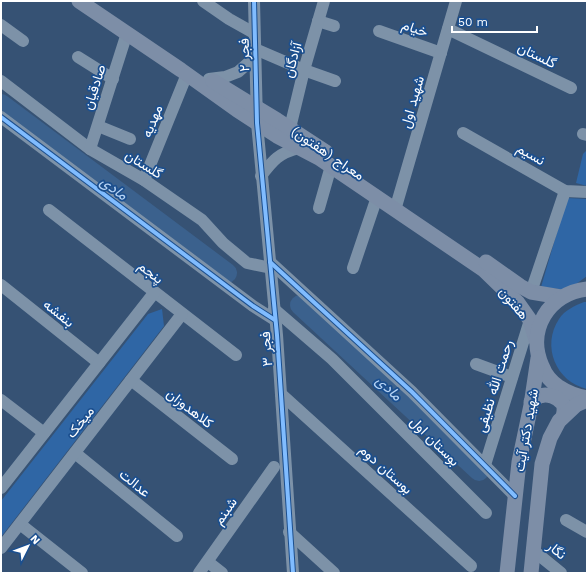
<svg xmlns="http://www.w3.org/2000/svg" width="588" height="574" viewBox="0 0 588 574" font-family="'Work Sans',Vazirmatn,sans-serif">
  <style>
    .green { fill: #2f66a5 }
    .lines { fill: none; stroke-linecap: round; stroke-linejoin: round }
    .river { stroke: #3b618d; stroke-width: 20 }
    .minor { stroke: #7d92a8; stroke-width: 12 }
    .major { stroke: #7d8ea7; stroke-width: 15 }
    .cycleway-casing { stroke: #1b4f8f; stroke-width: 6 }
    .cycleway { stroke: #80bcff; stroke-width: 4 }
    .labels { text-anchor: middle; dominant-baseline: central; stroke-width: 3.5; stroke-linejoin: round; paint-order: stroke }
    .street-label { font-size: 14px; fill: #fff; stroke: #1b4f8f }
    .water-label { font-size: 15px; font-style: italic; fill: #b5d3f5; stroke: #1b4f8f }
  </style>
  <rect width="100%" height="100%" fill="#365274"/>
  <g class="green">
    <polygon points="587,150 587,186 576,183 583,154"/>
    <polygon points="567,198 587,199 587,276 568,290 541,287"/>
    <path d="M 584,302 L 587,302 L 587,389 C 556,382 541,346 559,319 C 565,310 574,306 584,302 Z"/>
    <polygon points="162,309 164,326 1,537 1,501 148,314"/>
  </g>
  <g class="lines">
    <g class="river">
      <polyline points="1,104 227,273"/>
      <polyline points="300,305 479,471"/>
    </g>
    <g class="minor">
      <polyline points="203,1 229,19 254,33"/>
      <polyline points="254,1 257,123 277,335 293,573"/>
      <polyline points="318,21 334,26"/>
      <polyline points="1,25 23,41"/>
      <polyline points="448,29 571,88"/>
      <polyline points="379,31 441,53"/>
      <polyline points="255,49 304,70 335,81"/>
      <polyline points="78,57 113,79"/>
      <polyline points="209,79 225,77 238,72 254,58"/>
      <polyline points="1,81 90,149 144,180 202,220 223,243 247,263 271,268"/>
      <polyline points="1,117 253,306 275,320"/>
      <polyline points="98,126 130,139"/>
      <polyline points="290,128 304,70 324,1"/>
      <polyline points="463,133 565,191 587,192"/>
      <polyline points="583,134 587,135"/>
      <polyline points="90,149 127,33"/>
      <path d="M 261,176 C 273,160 279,153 299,148"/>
      <polyline points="144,180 187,74"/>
      <polyline points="319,208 331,166"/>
      <polyline points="49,210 236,355"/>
      <polyline points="395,210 456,1"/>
      <polyline points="270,262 412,392 515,496"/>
      <polyline points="353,268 377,197"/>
      <polyline points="1,285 99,363"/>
      <polyline points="531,292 565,191"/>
      <polyline points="274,309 332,359 486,513"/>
      <polyline points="476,364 512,377"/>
      <polyline points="131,380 232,459"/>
      <polyline points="281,394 471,566"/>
      <polyline points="1,400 44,433"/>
      <polyline points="75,453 177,536"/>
      <polyline points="485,465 530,320"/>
      <polyline points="1,488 154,293"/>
      <polyline points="566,520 587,532"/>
      <polyline points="20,524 82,573"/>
      <polyline points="289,532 334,573"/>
      <polyline points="1,548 182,314"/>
      <polyline points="534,551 561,573"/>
      <polyline points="208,562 222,573"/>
      <polyline points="199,573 274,467"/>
    </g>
    <g class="major">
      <polyline points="79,1 181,70 237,110 277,136 319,158 484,270 518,303 530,320 536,340"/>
      <polyline points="213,81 277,120 326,152"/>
      <polyline points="486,262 520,286 531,292 561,297"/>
      <path d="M 587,289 C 549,293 526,330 542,366 C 545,374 551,382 559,387 C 568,393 576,396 587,398"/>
      <path d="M 531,402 C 534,400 537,397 540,396 C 547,393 558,397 563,404 C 565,408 564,413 563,417"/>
      <polyline points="507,573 519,462 531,405 538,358"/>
      <polyline points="531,573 542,464 550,438 559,421 576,405 587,400"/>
    </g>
    <defs>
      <g id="cycleway">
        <polyline points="254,1 257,123 277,335 293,573"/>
        <polyline points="1,117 253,306 275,320"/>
        <polyline points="270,262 412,392 515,496"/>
      </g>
    </defs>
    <use href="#cycleway" class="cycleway-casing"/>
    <use href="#cycleway" class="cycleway"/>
  </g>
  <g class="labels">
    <g class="street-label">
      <text transform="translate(415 28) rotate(19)">خیام</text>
      <text transform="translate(244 55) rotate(-91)">فجر ۲</text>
      <text transform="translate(537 55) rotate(26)">گلستان</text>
      <text transform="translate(292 60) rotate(-75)">آزادگان</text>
      <text transform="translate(94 87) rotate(-72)">صادقیان</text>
      <text transform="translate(412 102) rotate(-74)">شهید اول</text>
      <text transform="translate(152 121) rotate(-68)">مهدیه</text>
      <text transform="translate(328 153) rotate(34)">معراج (هفتون)</text>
      <text transform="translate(531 154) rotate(30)">نسیم</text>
      <text transform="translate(144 164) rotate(32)">گلستان</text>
      <text transform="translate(151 272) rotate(38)">پنجم</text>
      <text transform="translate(514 303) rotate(50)">هفتون</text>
      <text transform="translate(59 313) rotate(39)">بنفشه</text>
      <text transform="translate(266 349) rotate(-94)">فجر ۳</text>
      <text transform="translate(494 386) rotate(-73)">رحمت الله نظیفی</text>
      <text transform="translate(190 408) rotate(38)">کلاهدوزان</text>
      <text transform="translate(80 422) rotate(-52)">میخک</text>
      <text transform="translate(526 430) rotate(-80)">شهید دکتر آیت</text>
      <text transform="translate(435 441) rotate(45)">بوستان اول</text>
      <text transform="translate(386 469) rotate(42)">بوستان دوم</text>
      <text transform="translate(135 483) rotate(39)">عدالت</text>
      <text transform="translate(225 511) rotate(-55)">شبنم</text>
      <text transform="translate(557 550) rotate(40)">نگار</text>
    </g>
    <g class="water-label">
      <text transform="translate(114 188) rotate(37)">مادی</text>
      <text transform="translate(389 388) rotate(43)">مادی</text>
    </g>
  </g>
  <rect width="588" height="574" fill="none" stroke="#ffffff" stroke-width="4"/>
  <g transform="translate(28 546) rotate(48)" stroke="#1b4f8f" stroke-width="3" paint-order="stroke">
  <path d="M0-3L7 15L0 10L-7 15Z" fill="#ffffff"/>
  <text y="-6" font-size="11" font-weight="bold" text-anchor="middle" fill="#ffffff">N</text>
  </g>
  <path d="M452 26v6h85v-6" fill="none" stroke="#ffffff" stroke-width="2"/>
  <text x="458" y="26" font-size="12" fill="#ffffff" stroke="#1b4f8f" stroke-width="3" paint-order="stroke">50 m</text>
</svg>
